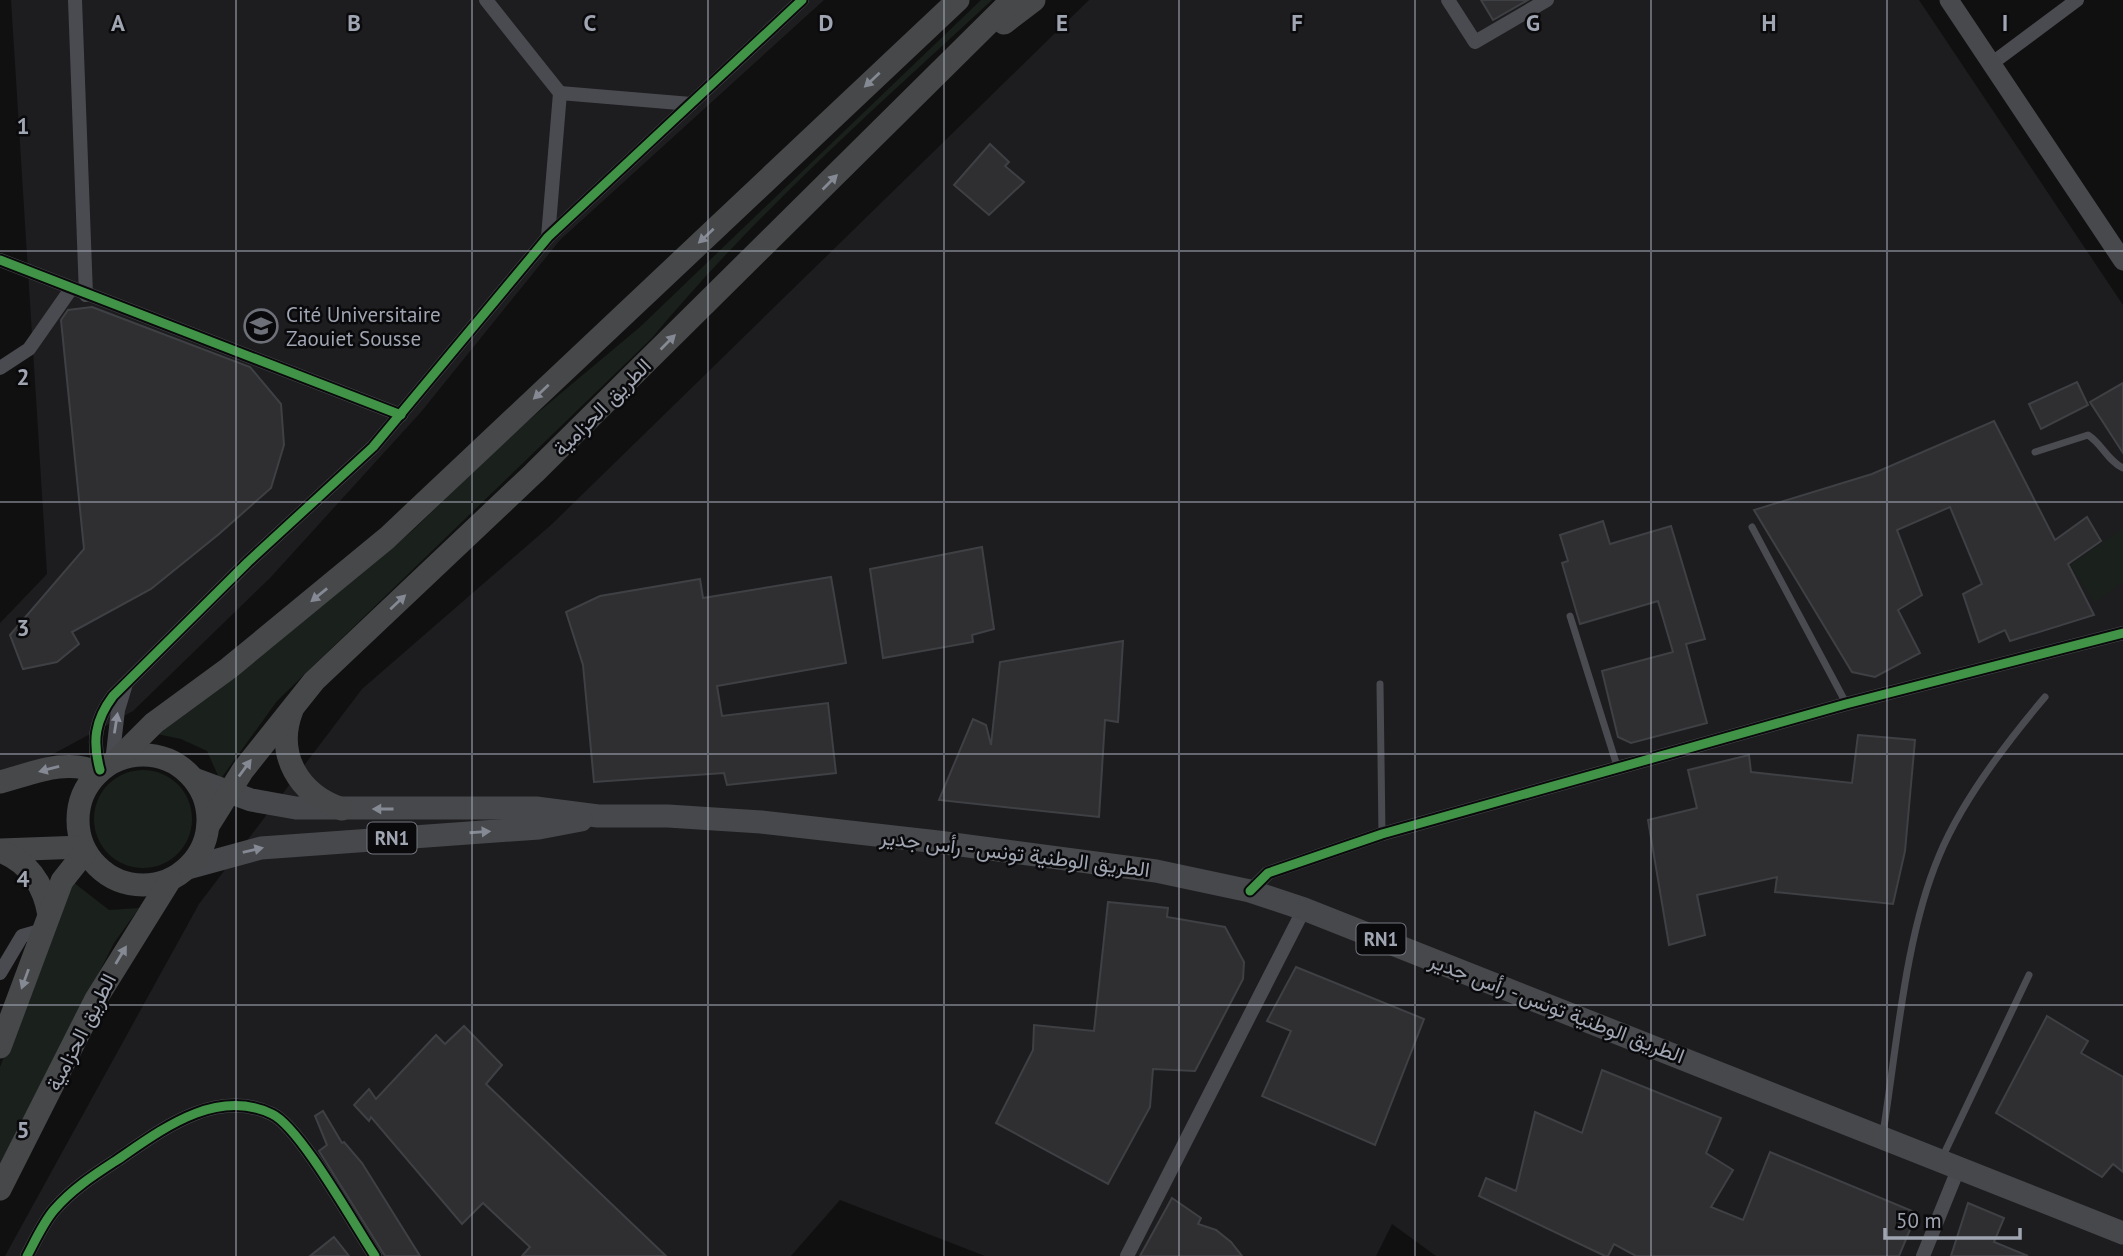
<svg xmlns="http://www.w3.org/2000/svg" width="2123" height="1256" viewBox="0 0 2123 1256" font-family="'PT Sans',Vazirmatn,sans-serif">
  <style>
    .built { fill: #1d1d1f }
    .green { fill: #1a201b }
    .building { fill: #2f2f31; stroke: #3e4044; stroke-width: 2 }
    .lines { fill: none; stroke-linecap: round; stroke-linejoin: round }
    .service { stroke: #4a4b50; stroke-width: 7 }
    .minor { stroke: #4a4b50; stroke-width: 14 }
    .secondary { stroke: #48494d; stroke-width: 19 }
    .primary { stroke: #46484b; stroke-width: 23 }
    .trunk { stroke: #46484a; stroke-width: 23 }
    .cycleway-casing { stroke: #0a0a0c; stroke-width: 13 }
    .cycleway { stroke: #419447; stroke-width: 9 }
    .oneway { fill: #858993 }
    .oneway2 { fill: #8a8e9a }
    .grid { fill: none; stroke: #a0a5b2; stroke-width: 2; stroke-opacity: 0.55 }
    .labels { text-anchor: middle; dominant-baseline: central; stroke-width: 5; stroke-linejoin: round; paint-order: stroke }
    .shield { fill: #0a0a0c; stroke: #737680; stroke-width: 2 }
    .shield-label { font-size: 19px; font-weight: bold; fill: #a0a5b2 }
    .poi-label { font-size: 21px; fill: #a0a5b2; stroke: #0a0a0c; text-anchor: start }
    .street-label { font-size: 21px; fill: #a0a5b2; stroke: #0a0a0c }
    .grid-label { font-size: 23px; text-anchor: middle; font-weight: bold; fill: #a0a5b2; stroke: #0a0a0c; stroke-width: 5; stroke-linejoin: round; paint-order: stroke }
  </style>
  <rect width="100%" height="100%" fill="#101010"/>
  <g class="built">
    <polygon points="11,0 824,0 560,240 421,412 270,578 133,711 16,774 0,776 0,623 47,574"/>
    <polygon points="1089,0 1919,0 2123,305 2123,1256 1436,1256 1392,1224 1376,1256 985,1256 840,1200 791,1256 5,1256 199,904 362,689 551,525"/>
  </g>
  <g class="green">
    <path d="M 981,0 L 992,0 C 875,108 754,215 652,338 L 277,701 L 220,780 L 207,751 L 181,739 L 152,733 L 328,600 L 412,531 L 517,430 L 640,327 Z"/>
    <polygon points="2123,528 2123,582 2095,602 2070,565"/>
    <circle cx="143" cy="819" r="49"/>
    <polygon points="73,882 109,910 139,908 114,943 0,1169 0,1067"/>
  </g>
  <g class="building">
    <polygon points="1481,0 1528,0 1493,20"/>
    <polygon points="990,144 1009,162 1005,166 1024,182 989,215 954,185"/>
    <polygon points="92,307 250,367 281,404 284,445 271,488 219,534 151,589 72,632 79,644 57,662 23,669 10,635 84,549 61,320 68,310"/>
    <polygon points="2077,382 2088,405 2041,429 2029,404"/>
    <polygon points="2123,383 2123,453 2090,402"/>
    <polygon points="1994,421 2055,540 2087,517 2101,541 2068,564 2094,615 2010,641 2005,630 1979,642 1963,594 1982,584 1950,507 1897,530 1922,595 1898,610 1920,653 1875,677 1852,672 1754,510 1872,474"/>
    <polygon points="1603,521 1610,544 1671,526 1705,639 1686,644 1707,723 1631,743 1618,737 1602,671 1673,652 1658,601 1580,624 1562,563 1568,561 1560,535"/>
    <polygon points="982,547 994,629 972,635 973,642 883,658 870,569"/>
    <polygon points="831,577 846,663 717,686 722,716 828,703 836,773 727,785 724,773 594,782 583,665 566,612 600,596 700,579 703,598"/>
    <polygon points="1123,641 1118,722 1105,720 1099,817 939,800 973,719 986,725 991,745 1000,662"/>
    <polygon points="1858,735 1915,740 1905,851 1893,904 1775,892 1777,877 1697,895 1705,935 1669,945 1648,820 1697,808 1688,770 1749,755 1751,772 1852,783"/>
    <polygon points="1108,902 1168,908 1167,917 1225,927 1244,962 1243,979 1195,1071 1153,1069 1150,1107 1108,1184 996,1123 1033,1050 1034,1025 1094,1031"/>
    <polygon points="1296,967 1424,1019 1375,1145 1262,1096 1291,1031 1267,1021"/>
    <polygon points="2047,1016 2088,1041 2081,1053 2123,1077 2123,1172 2113,1164 2102,1177 1996,1113"/>
    <polygon points="464,1026 502,1065 486,1084 666,1256 522,1256 530,1247 483,1203 462,1224 371,1117 369,1121 354,1105 369,1089 376,1099 436,1035 445,1044"/>
    <polygon points="1602,1070 1721,1118 1706,1153 1733,1170 1711,1207 1743,1220 1770,1152 1917,1213 1899,1256 1636,1256 1614,1244 1608,1256 1605,1256 1479,1196 1486,1178 1516,1191 1535,1112 1582,1133"/>
    <polygon points="323,1111 342,1143 344,1142 362,1163 420,1256 385,1256 319,1151 327,1145 315,1116"/>
    <polygon points="1172,1198 1201,1218 1198,1224 1216,1230 1231,1242 1242,1256 1140,1256"/>
    <polygon points="1968,1203 2004,1218 1994,1242 2028,1256 1951,1256"/>
    <polygon points="334,1237 349,1256 310,1256"/>
  </g>
  <g class="lines">
    <g class="service">
      <path d="M 2035,452 L 2088,435 C 2102,444 2108,461 2123,468"/>
      <polyline points="1752,527 1846,703"/>
      <polyline points="1570,616 1618,769"/>
      <polyline points="1380,684 1382,834"/>
      <path d="M 1883,1133 C 1897,1046 1905,936 1939,856 C 1962,800 2006,743 2045,697"/>
      <polyline points="1942,1158 2029,975"/>
    </g>
    <g class="minor">
      <polyline points="75,0 86,295"/>
      <polyline points="486,0 560,93 548,237"/>
      <polyline points="1448,0 1475,42 1547,0"/>
      <polyline points="1991,64 2077,0"/>
      <polyline points="560,93 691,104"/>
      <polyline points="0,260 401,415"/>
      <polyline points="0,368 29,349 71,289"/>
      <polyline points="112,762 118,710 125,687"/>
      <path d="M 100,770 C 92,741 95,720 113,696 L 248,562 L 373,447 L 548,237 L 802,0"/>
      <polyline points="1250,891 1268,873 1382,834 1846,704 2123,633"/>
      <polyline points="0,973 22,936 43,930"/>
      <path d="M 27,1256 C 35,1241 43,1223 54,1210 C 72,1189 94,1175 117,1160 C 161,1130 216,1087 272,1114 C 300,1127 355,1226 375,1256"/>
      <polyline points="1127,1256 1304,909"/>
      <polyline points="1923,1256 1959,1167"/>
    </g>
    <polyline class="secondary" points="1949,0 2123,261"/>
    <g class="primary">
      <polyline points="194,779 251,800 296,808 536,808 598,816 668,816 761,822 938,842 1156,871 1250,891 1304,909 2123,1233"/>
      <polyline points="188,868 261,848 539,828 581,820"/>
    </g>
    <g class="trunk">
      <polyline points="1004,23 1034,0"/>
      <path d="M 292,710 C 275,754 298,794 342,809"/>
      <circle cx="143" cy="820" r="65"/>
      <polyline points="118,759 154,723 229,668 387,538 958,0"/>
      <path d="M 0,782 C 31,774 67,757 98,773"/>
      <polyline points="208,826 243,770 314,681 534,473 1012,0"/>
      <polyline points="0,850 83,847"/>
      <path d="M 0,851 C 29,862 44,885 49,915"/>
      <polyline points="0,1047 62,881 85,852"/>
      <polyline points="0,1189 96,999 170,880"/>
    </g>
    <defs>
      <g id="cycleway">
        <polyline points="0,260 401,415"/>
        <path d="M 100,770 C 92,741 95,720 113,696 L 248,562 L 373,447 L 548,237 L 802,0"/>
        <polyline points="1250,891 1268,873 1382,834 1846,704 2123,633"/>
        <path d="M 27,1256 C 35,1241 43,1223 54,1210 C 72,1189 94,1175 117,1160 C 161,1130 216,1087 272,1114 C 300,1127 355,1226 375,1256"/>
      </g>
    </defs>
    <use href="#cycleway" class="cycleway-casing"/>
    <use href="#cycleway" class="cycleway"/>
  </g>
  <defs><path id="oneway-solid" d="M-6-.8H1V-3.2L6.5 0L1 3.2V.8H-6Z" transform="scale(1.75)"/></defs>
  <g class="oneway">
    <use href="#oneway-solid" transform="translate(872 80) rotate(137)"/>
    <use href="#oneway-solid" transform="translate(830 182) rotate(-45)"/>
    <use href="#oneway-solid" transform="translate(706 236) rotate(137)"/>
    <use href="#oneway-solid" transform="translate(668 342) rotate(-45)"/>
    <use href="#oneway-solid" transform="translate(541 392) rotate(137)"/>
    <use href="#oneway-solid" transform="translate(319 595) rotate(141)"/>
    <use href="#oneway-solid" transform="translate(398 602) rotate(-43)"/>
    <use href="#oneway-solid" transform="translate(245 768) rotate(-54)"/>
    <use href="#oneway-solid" transform="translate(49 769) rotate(165)"/>
    <use href="#oneway-solid" transform="translate(383 809) rotate(180)"/>
    <use href="#oneway-solid" transform="translate(480 832) rotate(-4)"/>
    <use href="#oneway-solid" transform="translate(253 850) rotate(-13)"/>
    <use href="#oneway-solid" transform="translate(121 955) rotate(-59)"/>
    <use href="#oneway-solid" transform="translate(25 979) rotate(110)"/>
  </g>
  <use class="oneway2" href="#oneway-solid" transform="translate(116 723) rotate(-81)"/>
  <path class="grid" d="M 236,0 L 236,1256M 472,0 L 472,1256M 708,0 L 708,1256M 944,0 L 944,1256M 1179,0 L 1179,1256M 1415,0 L 1415,1256M 1651,0 L 1651,1256M 1887,0 L 1887,1256M 0,251 L 2123,251M 0,502 L 2123,502M 0,754 L 2123,754M 0,1005 L 2123,1005"/>
  <defs>
    <symbol id="university-ring" viewBox="-11 -11 22 22"><circle r="9.5" fill="#0a0a0c" stroke="#6e7179" stroke-width="1.5"/><path d="M0-5L7-2L0 1L-7-2ZM-4 1L0 2.5L4 1V4Q0 6-4 4Z" fill="#6e7179"/></symbol>
  </defs>
  <g fill-rule="evenodd">
    <use href="#university-ring" x="242" y="307" width="38" height="38"/>
  </g>
  <g class="labels">
    <g class="shield">
      <rect x="367.5" y="822.5" width="49" height="31" rx="5"/>
      <rect x="1356.5" y="923.5" width="49" height="31" rx="5"/>
    </g>
    <g class="shield-label">
      <text x="392" y="838">RN1</text>
      <text x="1381" y="939">RN1</text>
    </g>
    <g class="poi-label">
      <text x="286" y="314">Cité Universitaire<tspan x="286" dy="24">Zaouiet Sousse</tspan></text>
    </g>
    <g class="street-label">
      <text transform="translate(602 407) rotate(-45)">الطريق الحزامية</text>
      <text transform="translate(1015 853) rotate(7)">الطريق الوطنية تونس - رأس جدير</text>
      <text transform="translate(1557 1008) rotate(21)">الطريق الوطنية تونس - رأس جدير</text>
      <text transform="translate(81 1032) rotate(-63)">الطريق الحزامية</text>
    </g>
  </g>
  <g class="grid-label">
    <text x="118" y="31">A</text>
    <text x="354" y="31">B</text>
    <text x="590" y="31">C</text>
    <text x="826" y="31">D</text>
    <text x="1062" y="31">E</text>
    <text x="1297" y="31">F</text>
    <text x="1533" y="31">G</text>
    <text x="1769" y="31">H</text>
    <text x="2005" y="31">I</text>
    <text x="23" y="134">1</text>
    <text x="23" y="385">2</text>
    <text x="23" y="636">3</text>
    <text x="23" y="887">4</text>
    <text x="23" y="1138">5</text>
  </g>
  <path d="M1885 1228v10h135v-10" fill="none" stroke="#a0a5b2" stroke-width="3.5"/>
  <text x="1896" y="1228" font-size="21" fill="#a0a5b2" stroke="#0a0a0c" stroke-width="5" paint-order="stroke">50 m</text>
</svg>
